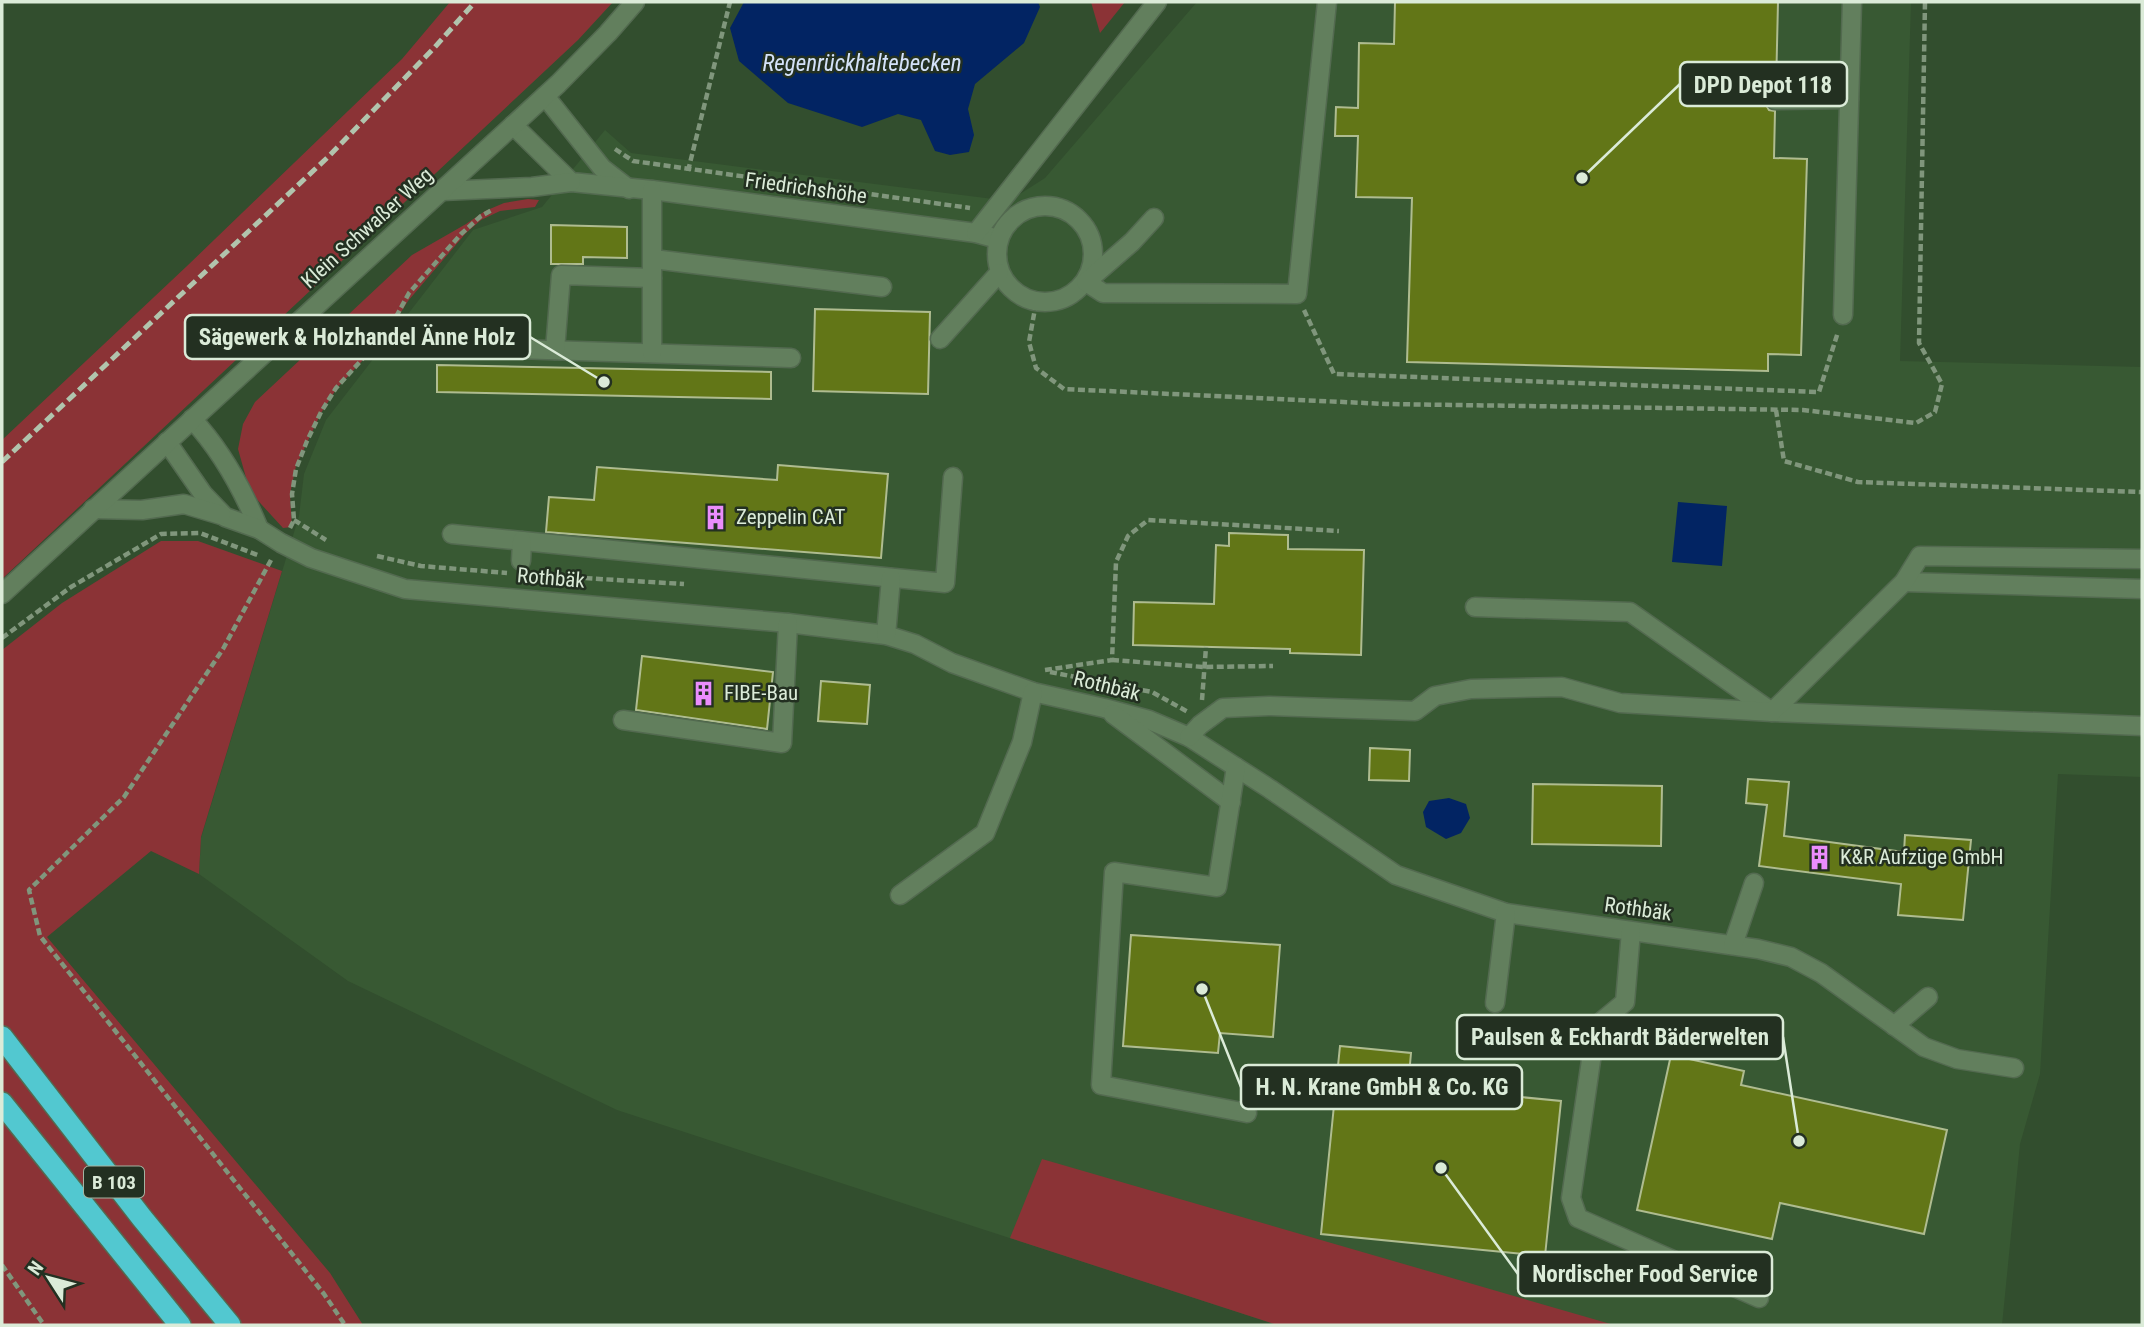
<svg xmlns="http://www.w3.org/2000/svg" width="2144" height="1327" viewBox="0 0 2144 1327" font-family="'Roboto Condensed',sans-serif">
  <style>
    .built { fill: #385933 }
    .green { fill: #8b3336 }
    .water { fill: #022463 }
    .building { fill: #627617; stroke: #afbc90; stroke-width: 2 }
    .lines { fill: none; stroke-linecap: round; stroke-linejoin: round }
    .minor-casing { stroke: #536a50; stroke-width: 21 }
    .highway-casing { stroke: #536a50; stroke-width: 24 }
    .path { stroke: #80967c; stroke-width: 4.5; stroke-dasharray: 7 3.5; stroke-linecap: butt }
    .minor { stroke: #627f5d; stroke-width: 18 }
    .highway { stroke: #52c8d0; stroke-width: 21 }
    .rail { stroke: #b1c4ad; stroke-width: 5; stroke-dasharray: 10 5; stroke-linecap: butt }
    .labels { text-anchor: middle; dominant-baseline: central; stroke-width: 5; stroke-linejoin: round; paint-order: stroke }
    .shield { fill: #233021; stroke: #a4b3a1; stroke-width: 2 }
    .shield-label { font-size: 19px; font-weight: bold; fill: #dbebd8 }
    .street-label { font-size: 21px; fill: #dbebd8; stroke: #233021 }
    .poi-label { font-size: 21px; fill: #dbebd8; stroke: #233021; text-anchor: start }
    .water-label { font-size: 23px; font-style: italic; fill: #d4e2f9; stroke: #233021 }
    .leader { fill: none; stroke: #dbebd8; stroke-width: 2.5 }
    .callout-dot { fill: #dbebd8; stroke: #233021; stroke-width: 2.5 }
    .callout { fill: #233021; stroke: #dbebd8; stroke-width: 2.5 }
    .callout-label { font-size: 23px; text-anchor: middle; font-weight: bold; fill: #dbebd8 }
  </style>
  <rect width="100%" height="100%" fill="#324e2e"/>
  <polygon class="built" points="1197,2 1911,2 1900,361 2142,367 2142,777 2058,774 2040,1074 2020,1144 2002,1325 1277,1325 617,1110 348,981 199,874 201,838 299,516 304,474 326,420 473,230 542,207 605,130 631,153 1009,201 1045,178"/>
  <g class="green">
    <polygon points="450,2 613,2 578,40 2,579 2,440 187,266 402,59"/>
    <polygon points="1091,2 1125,2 1100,33"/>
    <polygon points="528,199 539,200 535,207 500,211 481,220 466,233 408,301 388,333 337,388 321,413 296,466 290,494 292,527 283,528 250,492 238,449 243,424 255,402 412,255 466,224 485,211 504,203"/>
    <polygon points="161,541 198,541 282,571 201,837 199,874 151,851 47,937 330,1273 363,1325 2,1325 2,650 62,603"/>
    <polygon points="1042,1159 1614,1325 1277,1325 1010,1238"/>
  </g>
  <g class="water">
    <polygon points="744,2 1038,2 1040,7 1024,43 975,84 968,109 974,135 969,152 950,155 935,151 921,120 898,114 862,127 788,103 739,61 730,28"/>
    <polygon points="1678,502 1727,506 1722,566 1672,562"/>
    <polygon points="1449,798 1466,804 1470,818 1461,833 1446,839 1426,827 1423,812 1429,801"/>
  </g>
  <g class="building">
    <polygon points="1395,2 1778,2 1776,89 1769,91 1765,95 1764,101 1769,110 1775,111 1774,158 1807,159 1801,355 1768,354 1768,371 1407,362 1412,198 1356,197 1358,136 1335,136 1336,107 1358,108 1359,43 1394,44"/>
    <polygon points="551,225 627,227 627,258 583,257 583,264 551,264"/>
    <polygon points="815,309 930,312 928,394 813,391"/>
    <polygon points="437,365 771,372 771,399 437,392"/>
    <polygon points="778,465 888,474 881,558 546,532 549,497 594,500 597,467 777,480"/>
    <polygon points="1229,533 1288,535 1288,549 1364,550 1361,655 1290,653 1290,649 1133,645 1134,602 1214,604 1216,545 1229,546"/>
    <polygon points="642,656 773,672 767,729 636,710"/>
    <polygon points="821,681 870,685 867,724 818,721"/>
    <polygon points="1370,748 1410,750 1409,781 1369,780"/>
    <polygon points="1748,779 1789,782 1784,836 1904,852 1905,835 1971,840 1963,920 1898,915 1901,884 1759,866 1767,805 1746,803"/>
    <polygon points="1533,784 1662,786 1661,846 1532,844"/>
    <polygon points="1131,935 1280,945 1273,1037 1220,1033 1218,1053 1123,1046"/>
    <polygon points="1340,1046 1411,1053 1408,1086 1561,1101 1545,1256 1321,1234"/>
    <polygon points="1671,1055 1744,1071 1741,1085 1947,1130 1924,1234 1780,1203 1772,1239 1637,1210"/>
  </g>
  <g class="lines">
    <defs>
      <g id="minor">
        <polyline points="545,96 602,168 629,189"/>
        <polyline points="1775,100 1849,99"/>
        <polyline points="513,125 571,182 652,190 976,233 998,239"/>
        <polyline points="442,191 532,187 571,182"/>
        <circle cx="1045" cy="254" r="48"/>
        <polyline points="1154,218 1132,242 1086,282 1103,293 1297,294 1327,2"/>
        <polyline points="976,233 1157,2"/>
        <polyline points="653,259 882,287"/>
        <polyline points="1843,315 1852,2"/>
        <polyline points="940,339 999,273"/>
        <polyline points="396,345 791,358"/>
        <polyline points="555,350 561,275 652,278"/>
        <polyline points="652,353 652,190"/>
        <path d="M 192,419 C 221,450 243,490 259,529"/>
        <polyline points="167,442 203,494 225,517 259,529 281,543 311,558 405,589 788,623 886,635 915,644 952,663 1033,692 1104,708 1149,720 1189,737 1270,789 1396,875 1506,913 1758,949 1791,957 1821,973 1924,1047 1957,1059 2014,1068"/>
        <polyline points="93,509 142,510 184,504 221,515"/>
        <polyline points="452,534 945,583 953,477"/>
        <polyline points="521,561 522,541"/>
        <polyline points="1904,582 2142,589"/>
        <polyline points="2,594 558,84 608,33 635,2"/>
        <polyline points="1475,607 1630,612 1772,712 2142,726"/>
        <polyline points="886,635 891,578"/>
        <polyline points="1113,714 1231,802"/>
        <polyline points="623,720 782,743 788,623"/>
        <polyline points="1189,737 1200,725 1223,708 1269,706 1415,711 1435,696 1471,689 1562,687 1620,703 1772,712 1904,582 1920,556 2142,559"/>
        <polyline points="1236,767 1217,887 1114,872 1101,1085 1247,1113"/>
        <polyline points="900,895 985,833 1022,742 1033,692"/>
        <polyline points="1631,931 1625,1002 1596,1026 1571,1198 1578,1218 1759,1298"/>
        <polyline points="1733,945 1754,883"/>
        <polyline points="1495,1003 1506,913"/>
        <polyline points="1894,1026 1928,997"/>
      </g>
      <g id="highway">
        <polyline points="2,1037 142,1218 230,1325"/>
        <polyline points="2,1103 180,1325"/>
      </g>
    </defs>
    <use href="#minor" class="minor-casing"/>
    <use href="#highway" class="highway-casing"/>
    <g class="path">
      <polyline points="615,149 633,161 970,208"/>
      <polyline points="688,171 730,2"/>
      <polyline points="1036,303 1029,342 1036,368 1064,389 1386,404 1803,410 1916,423 1935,412 1942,384 1919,343 1925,2"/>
      <polyline points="1304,310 1334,374 1819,392 1838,332"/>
      <polyline points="391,326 409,293 461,234 481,216 492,210"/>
      <polyline points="1776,410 1784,461 1858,482 2142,492"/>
      <polyline points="294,520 326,540"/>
      <polyline points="290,528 294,520 292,494 296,469 307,441 321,412 336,388 377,343"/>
      <polyline points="377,556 421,566 507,573"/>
      <polyline points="271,560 223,649 124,797 29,890 40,936 324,1294 345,1325"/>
      <polyline points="533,575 684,584"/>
      <polyline points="2,638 71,587 161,534 200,533 260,556"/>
      <polyline points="1112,660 1204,667 1273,666"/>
      <polyline points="1045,670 1112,660 1116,562 1128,536 1148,520 1339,531"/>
      <polyline points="1050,672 1152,692 1188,712"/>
      <polyline points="1202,700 1206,647"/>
      <polyline points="2,1265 44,1325"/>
    </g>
    <use href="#minor" class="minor"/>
    <use href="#highway" class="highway"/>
    <polyline class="rail" points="2,462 328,157 435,47 475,2"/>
  </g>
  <defs>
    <symbol id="building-bare" viewBox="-9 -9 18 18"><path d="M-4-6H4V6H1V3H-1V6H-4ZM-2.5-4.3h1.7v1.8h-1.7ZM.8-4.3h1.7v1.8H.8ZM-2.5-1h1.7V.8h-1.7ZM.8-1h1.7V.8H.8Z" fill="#eb8dfc" stroke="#233021" stroke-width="2.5" paint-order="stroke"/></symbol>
  </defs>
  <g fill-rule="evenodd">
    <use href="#building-bare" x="698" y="500" width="35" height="35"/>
    <use href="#building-bare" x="686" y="676" width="35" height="35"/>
    <use href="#building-bare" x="1802" y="840" width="35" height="35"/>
  </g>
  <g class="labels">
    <rect class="shield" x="84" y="1166.5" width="60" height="31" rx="5"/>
    <g class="shield-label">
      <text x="114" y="1182">B 103</text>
    </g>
    <g class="street-label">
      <text transform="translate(806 188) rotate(8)">Friedrichshöhe</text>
      <text transform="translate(367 228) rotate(-42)">Klein Schwaßer Weg</text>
      <text transform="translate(551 578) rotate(5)">Rothbäk</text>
      <text transform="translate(1107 686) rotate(14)">Rothbäk</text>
      <text transform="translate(1638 909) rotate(8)">Rothbäk</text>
    </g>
    <g class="poi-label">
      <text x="736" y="517">Zeppelin CAT</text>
      <text x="724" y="693">FIBE-Bau</text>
      <text x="1840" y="857">K&amp;R Aufzüge GmbH</text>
    </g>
    <g class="water-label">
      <text x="862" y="63">Regenrückhaltebecken</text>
    </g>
  </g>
  <path class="leader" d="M1582 178L1680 84M604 382L530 337M1799 1141L1783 1037M1202 989L1241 1087M1441 1168L1518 1274"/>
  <g class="callout-dot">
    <circle cx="1582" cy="178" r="7"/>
    <circle cx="604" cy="382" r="7"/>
    <circle cx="1799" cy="1141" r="7"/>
    <circle cx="1202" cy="989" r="7"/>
    <circle cx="1441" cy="1168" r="7"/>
  </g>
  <g class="callout">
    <rect x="1680" y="62" width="167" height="44" rx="7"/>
    <rect x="185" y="315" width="345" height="44" rx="7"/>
    <rect x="1457" y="1015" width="326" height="44" rx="7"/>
    <rect x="1241" y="1065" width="281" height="44" rx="7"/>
    <rect x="1518" y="1252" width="254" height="44" rx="7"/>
  </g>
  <g class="callout-label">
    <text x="1763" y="93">DPD Depot 118</text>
    <text x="357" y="345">Sägewerk &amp; Holzhandel Änne Holz</text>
    <text x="1620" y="1045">Paulsen &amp; Eckhardt Bäderwelten</text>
    <text x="1382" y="1095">H. N. Krane GmbH &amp; Co. KG</text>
    <text x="1645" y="1282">Nordischer Food Service</text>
  </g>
  <rect width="2144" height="1327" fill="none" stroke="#dbebd8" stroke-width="7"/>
  <g transform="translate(49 1278) rotate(306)" stroke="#233021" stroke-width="5" paint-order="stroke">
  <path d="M0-5L12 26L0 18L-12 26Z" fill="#dbebd8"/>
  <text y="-10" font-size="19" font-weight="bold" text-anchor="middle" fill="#dbebd8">N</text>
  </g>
</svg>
